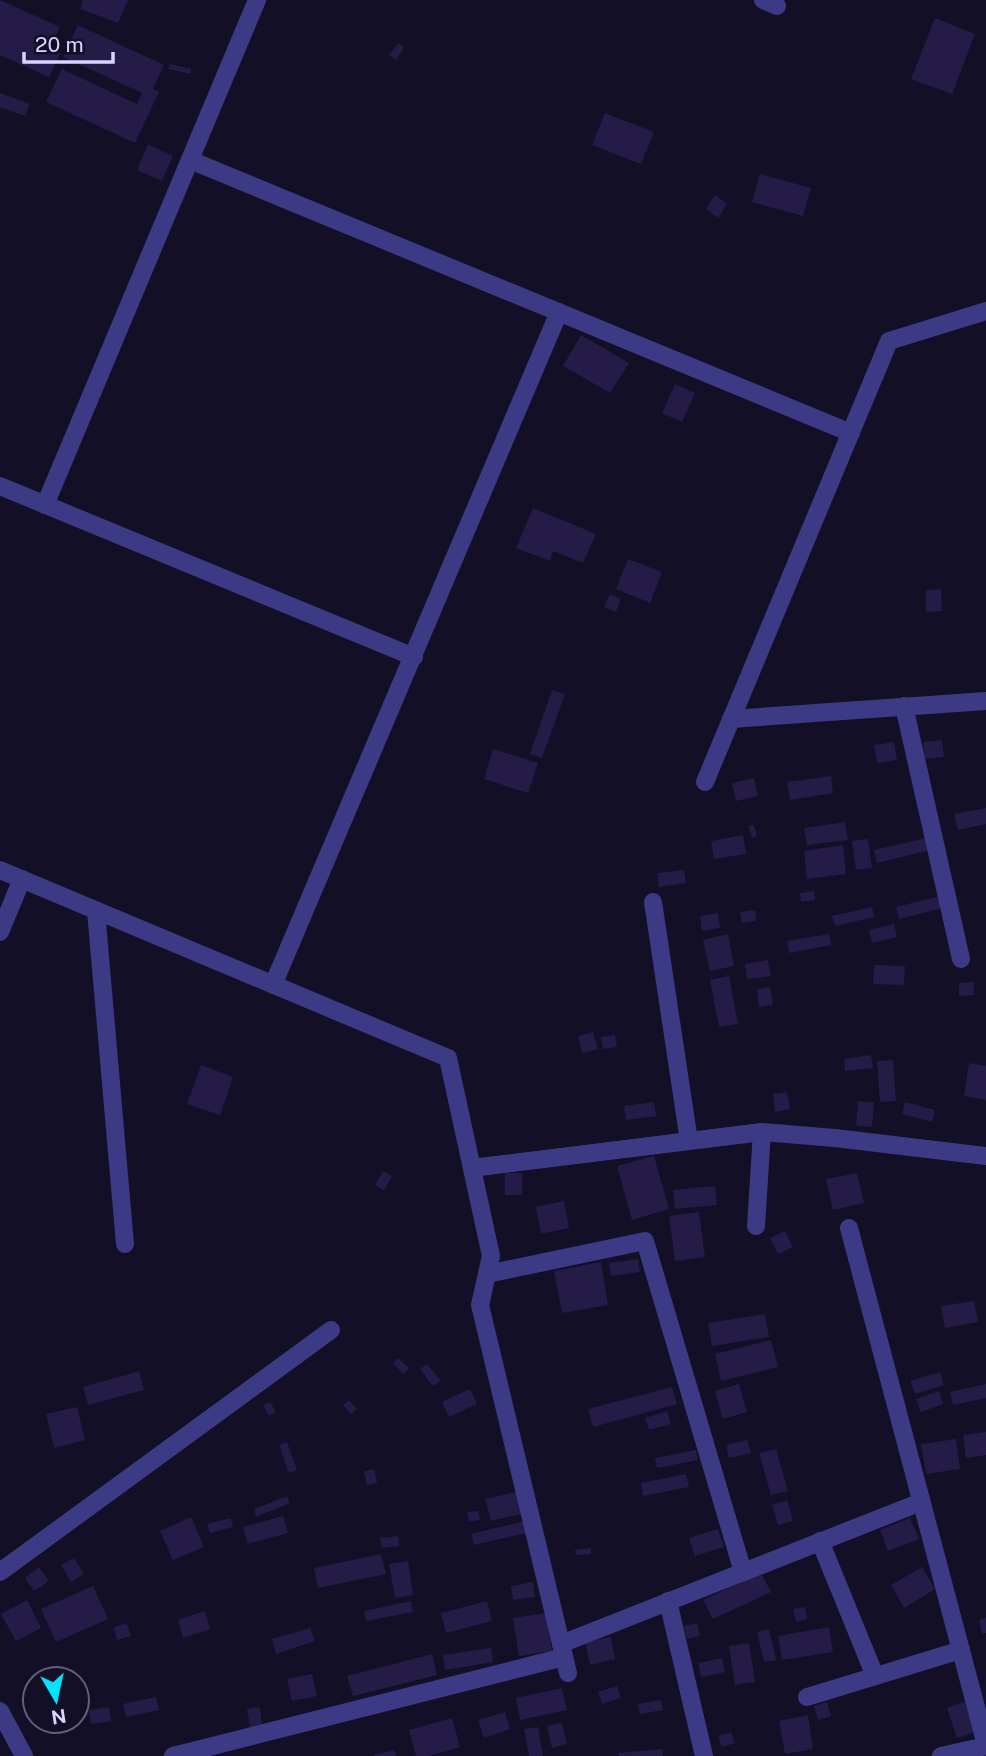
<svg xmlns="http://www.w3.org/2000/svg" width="986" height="1756" viewBox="0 0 986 1756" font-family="'Public Sans',sans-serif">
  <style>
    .building { fill: #241b47 }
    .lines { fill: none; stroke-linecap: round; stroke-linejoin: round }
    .minor { stroke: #3d3a85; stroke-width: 18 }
  </style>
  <rect width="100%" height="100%" fill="#130f26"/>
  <g class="building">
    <polygon points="0,0 60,27 49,50 60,54 49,77 0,55"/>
    <polygon points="83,0 128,0 118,23 80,9"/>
    <polygon points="935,18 975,34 952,94 911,79"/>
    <polygon points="78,25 164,65 153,89 159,92 135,143 46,102 62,69 137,104 142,93 63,57"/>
    <polygon points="398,43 404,48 396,60 389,55"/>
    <polygon points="170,64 191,69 190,74 168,69"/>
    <polygon points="0,93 30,104 25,116 0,107"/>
    <polygon points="605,113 654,132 641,164 592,145"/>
    <polygon points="148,144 173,156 162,181 137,170"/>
    <polygon points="760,174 811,188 803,216 752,202"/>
    <polygon points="715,195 727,204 718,218 706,209"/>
    <polygon points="581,335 629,363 610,393 563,366"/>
    <polygon points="675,384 695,393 682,422 662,413"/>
    <polygon points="533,508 596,534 583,563 553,551 550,561 516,548"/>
    <polygon points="628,559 662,572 650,603 616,589"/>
    <polygon points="941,589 942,611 926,612 926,590"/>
    <polygon points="610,594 621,599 616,612 604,607"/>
    <polygon points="552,690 565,694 542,758 530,754"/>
    <polygon points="942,740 944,757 925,759 923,742"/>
    <polygon points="894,742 897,760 877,763 874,745"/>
    <polygon points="493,749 538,763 528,793 484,779"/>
    <polygon points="831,776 833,793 790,800 787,782"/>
    <polygon points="754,778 758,796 736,801 732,783"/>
    <polygon points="986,808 986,824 958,830 954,814"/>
    <polygon points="845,822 848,840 807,845 804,828"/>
    <polygon points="754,825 757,836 752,838 748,826"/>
    <polygon points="743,835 746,854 714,859 711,841"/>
    <polygon points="927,838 930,850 877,863 874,850"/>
    <polygon points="868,839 872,868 856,870 852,841"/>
    <polygon points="843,845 846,874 807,879 804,851"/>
    <polygon points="684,870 686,883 659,887 657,873"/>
    <polygon points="814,891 815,900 801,902 800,893"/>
    <polygon points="940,896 943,908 899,919 896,907"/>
    <polygon points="872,907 874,917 835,926 832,916"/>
    <polygon points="755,910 756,921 742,923 740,912"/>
    <polygon points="718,913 720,928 702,931 700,916"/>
    <polygon points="894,924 897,937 872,943 869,930"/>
    <polygon points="728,934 734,966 710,971 703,940"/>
    <polygon points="829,934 831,945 789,953 787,941"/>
    <polygon points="768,960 771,976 747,979 745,964"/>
    <polygon points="874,965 905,966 904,985 873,984"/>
    <polygon points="729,976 738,1024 719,1027 710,980"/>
    <polygon points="974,982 974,995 959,996 959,983"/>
    <polygon points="770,987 773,1005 759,1007 757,989"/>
    <polygon points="593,1032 598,1049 582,1053 578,1036"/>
    <polygon points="615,1035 617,1047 603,1049 601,1037"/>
    <polygon points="871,1055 873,1068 845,1071 844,1059"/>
    <polygon points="893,1060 896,1101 880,1102 877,1061"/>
    <polygon points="969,1063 986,1066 986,1100 964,1096"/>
    <polygon points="201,1065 233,1077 220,1115 187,1104"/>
    <polygon points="787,1092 790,1109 775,1112 773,1094"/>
    <polygon points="858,1101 874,1102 872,1127 856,1126"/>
    <polygon points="654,1102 656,1116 626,1120 624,1106"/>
    <polygon points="905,1102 935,1110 932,1122 902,1114"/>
    <polygon points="654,1156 669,1209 632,1220 617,1166"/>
    <polygon points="383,1171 392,1176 384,1190 375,1185"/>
    <rect x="505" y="1173" width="17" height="22"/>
    <polygon points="857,1173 864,1203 833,1210 826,1179"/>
    <polygon points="715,1186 717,1205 675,1209 673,1190"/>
    <polygon points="564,1201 569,1228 541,1234 536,1207"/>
    <polygon points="699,1212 705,1257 675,1261 669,1216"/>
    <polygon points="785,1231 793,1247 778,1254 770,1238"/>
    <polygon points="638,1259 640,1272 611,1276 609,1263"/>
    <polygon points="601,1262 608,1305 562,1313 554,1271"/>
    <polygon points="974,1301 978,1322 945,1328 941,1306"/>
    <polygon points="765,1314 769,1337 712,1346 708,1323"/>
    <polygon points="771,1340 778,1367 721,1381 715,1354"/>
    <polygon points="398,1358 409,1368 403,1374 393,1363"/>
    <polygon points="427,1364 441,1381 433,1386 420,1369"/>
    <polygon points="139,1371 144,1390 88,1405 83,1387"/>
    <polygon points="940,1372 944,1385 915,1394 910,1381"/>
    <polygon points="739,1384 747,1412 723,1419 715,1391"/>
    <polygon points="986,1384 986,1398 953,1405 950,1392"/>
    <polygon points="672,1387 677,1404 593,1427 588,1409"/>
    <polygon points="470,1389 477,1404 449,1417 442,1402"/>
    <polygon points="939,1391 943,1404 921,1412 916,1399"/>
    <polygon points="349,1400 357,1409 351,1414 343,1405"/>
    <polygon points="270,1402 276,1412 269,1416 263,1405"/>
    <polygon points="77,1407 85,1440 54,1448 46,1414"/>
    <polygon points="667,1411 671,1424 649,1430 645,1418"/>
    <polygon points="986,1432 986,1455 966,1458 963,1435"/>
    <polygon points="956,1439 960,1469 926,1474 921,1444"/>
    <polygon points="747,1440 751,1453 729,1458 726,1445"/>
    <polygon points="287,1442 297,1470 289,1473 279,1445"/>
    <polygon points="776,1449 788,1491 771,1495 759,1453"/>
    <polygon points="696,1450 698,1460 657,1468 655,1458"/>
    <polygon points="374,1469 377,1483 367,1485 364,1471"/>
    <polygon points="686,1474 689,1487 643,1496 641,1483"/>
    <polygon points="520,1491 525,1513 491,1521 485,1499"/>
    <polygon points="287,1496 290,1503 256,1517 254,1509"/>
    <polygon points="787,1500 793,1521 778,1525 772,1505"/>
    <polygon points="478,1511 480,1520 469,1522 467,1512"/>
    <polygon points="283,1516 288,1533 248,1544 243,1527"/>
    <polygon points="191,1517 204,1547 173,1560 160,1531"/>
    <polygon points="231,1518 233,1527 210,1533 207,1524"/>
    <polygon points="910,1518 919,1539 888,1551 880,1530"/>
    <polygon points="528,1520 530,1532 474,1545 471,1534"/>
    <polygon points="718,1529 724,1547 695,1556 689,1538"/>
    <polygon points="398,1536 399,1546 382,1548 380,1538"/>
    <polygon points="591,1548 591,1554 576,1555 575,1550"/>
    <polygon points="381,1554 386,1574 318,1588 314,1568"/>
    <polygon points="74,1558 84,1574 71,1582 61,1565"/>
    <polygon points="408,1561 413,1595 395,1598 389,1564"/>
    <polygon points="39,1567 49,1581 34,1591 25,1578"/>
    <polygon points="922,1567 935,1589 904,1608 891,1585"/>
    <polygon points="761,1573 771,1592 713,1619 703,1600"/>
    <polygon points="533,1582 535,1597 513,1600 511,1586"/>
    <polygon points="93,1586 108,1619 56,1642 41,1609"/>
    <polygon points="27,1600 41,1628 16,1641 1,1614"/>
    <polygon points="411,1601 413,1612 366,1621 364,1611"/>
    <polygon points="487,1601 492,1621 446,1633 441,1613"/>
    <polygon points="805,1607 807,1619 796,1622 793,1609"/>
    <polygon points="205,1611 210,1629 183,1638 178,1620"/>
    <polygon points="546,1613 552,1651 519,1656 513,1618"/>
    <polygon points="986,1618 986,1633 982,1634 979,1620"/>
    <polygon points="127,1623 131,1636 117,1640 114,1627"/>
    <polygon points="697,1623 700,1636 687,1639 684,1626"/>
    <polygon points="829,1627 833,1652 782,1660 778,1636"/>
    <polygon points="310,1628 315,1641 276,1654 272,1639"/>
    <polygon points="769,1629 776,1660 764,1662 757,1632"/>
    <polygon points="611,1637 615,1659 590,1665 585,1642"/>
    <polygon points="749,1643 755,1682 735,1685 729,1646"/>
    <polygon points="491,1648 493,1662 445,1670 443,1655"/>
    <polygon points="432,1654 437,1675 353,1696 347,1676"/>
    <polygon points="722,1658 725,1672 701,1677 698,1663"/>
    <polygon points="312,1674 317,1696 292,1701 287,1679"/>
    <polygon points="617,1686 621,1698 602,1704 598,1692"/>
    <polygon points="562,1688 567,1710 520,1720 516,1698"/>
    <polygon points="156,1697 159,1710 126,1717 123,1704"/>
    <polygon points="661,1700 663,1710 640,1714 638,1704"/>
    <polygon points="827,1702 831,1716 818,1720 814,1706"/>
    <polygon points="965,1702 975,1732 957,1738 947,1708"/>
    <polygon points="109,1707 111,1721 91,1724 89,1710"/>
    <polygon points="260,1707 262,1725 250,1727 247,1709"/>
    <polygon points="505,1712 510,1729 484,1738 478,1720"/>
    <polygon points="808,1715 813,1749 785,1754 779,1721"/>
    <polygon points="452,1718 460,1747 429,1756 416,1756 409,1730"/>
    <polygon points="562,1723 567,1744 552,1748 547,1726"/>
    <polygon points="538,1727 543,1756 529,1756 524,1729"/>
    <polygon points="731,1732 735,1743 722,1747 718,1736"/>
    <polygon points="662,1749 663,1756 619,1756 619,1753"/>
    <polygon points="394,1750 396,1756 374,1756 374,1755"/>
  </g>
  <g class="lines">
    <g class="minor">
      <polyline points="763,0 777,6"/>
      <polyline points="190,160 851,433"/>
      <polyline points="0,486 414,657"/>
      <polyline points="45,505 257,0"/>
      <polyline points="904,706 961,959"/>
      <polyline points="731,719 986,701"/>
      <polyline points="705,782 889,341 986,311"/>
      <polyline points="0,870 448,1058 491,1256 480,1305 568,1673"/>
      <polyline points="653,902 689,1141"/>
      <polyline points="96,911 125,1244"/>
      <polyline points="0,932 22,879"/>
      <polyline points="273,985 559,312"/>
      <polyline points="472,1168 762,1132 835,1138 986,1156"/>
      <polyline points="756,1226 762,1132"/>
      <polyline points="849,1228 986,1745"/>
      <polyline points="487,1274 645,1241 743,1572"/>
      <polyline points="820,1541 875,1676"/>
      <polyline points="0,1572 331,1330"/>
      <polyline points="668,1601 704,1756"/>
      <polyline points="561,1644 921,1502"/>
      <polyline points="807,1697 961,1650"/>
      <polyline points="0,1711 24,1756"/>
      <polyline points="173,1756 564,1657"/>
      <polyline points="941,1756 986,1746"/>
    </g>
  </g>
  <g transform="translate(56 1700) rotate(171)"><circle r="33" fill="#130f26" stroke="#625e7d" stroke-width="2"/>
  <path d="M0-5L12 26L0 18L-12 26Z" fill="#00e5ff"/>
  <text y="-10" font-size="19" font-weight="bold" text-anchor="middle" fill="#d9d4ff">N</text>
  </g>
  <path d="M24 52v10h89v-10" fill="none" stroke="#d9d4ff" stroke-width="3.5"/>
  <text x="35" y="52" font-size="21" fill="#d9d4ff" stroke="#130f26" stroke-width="5" paint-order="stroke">20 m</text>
</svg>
